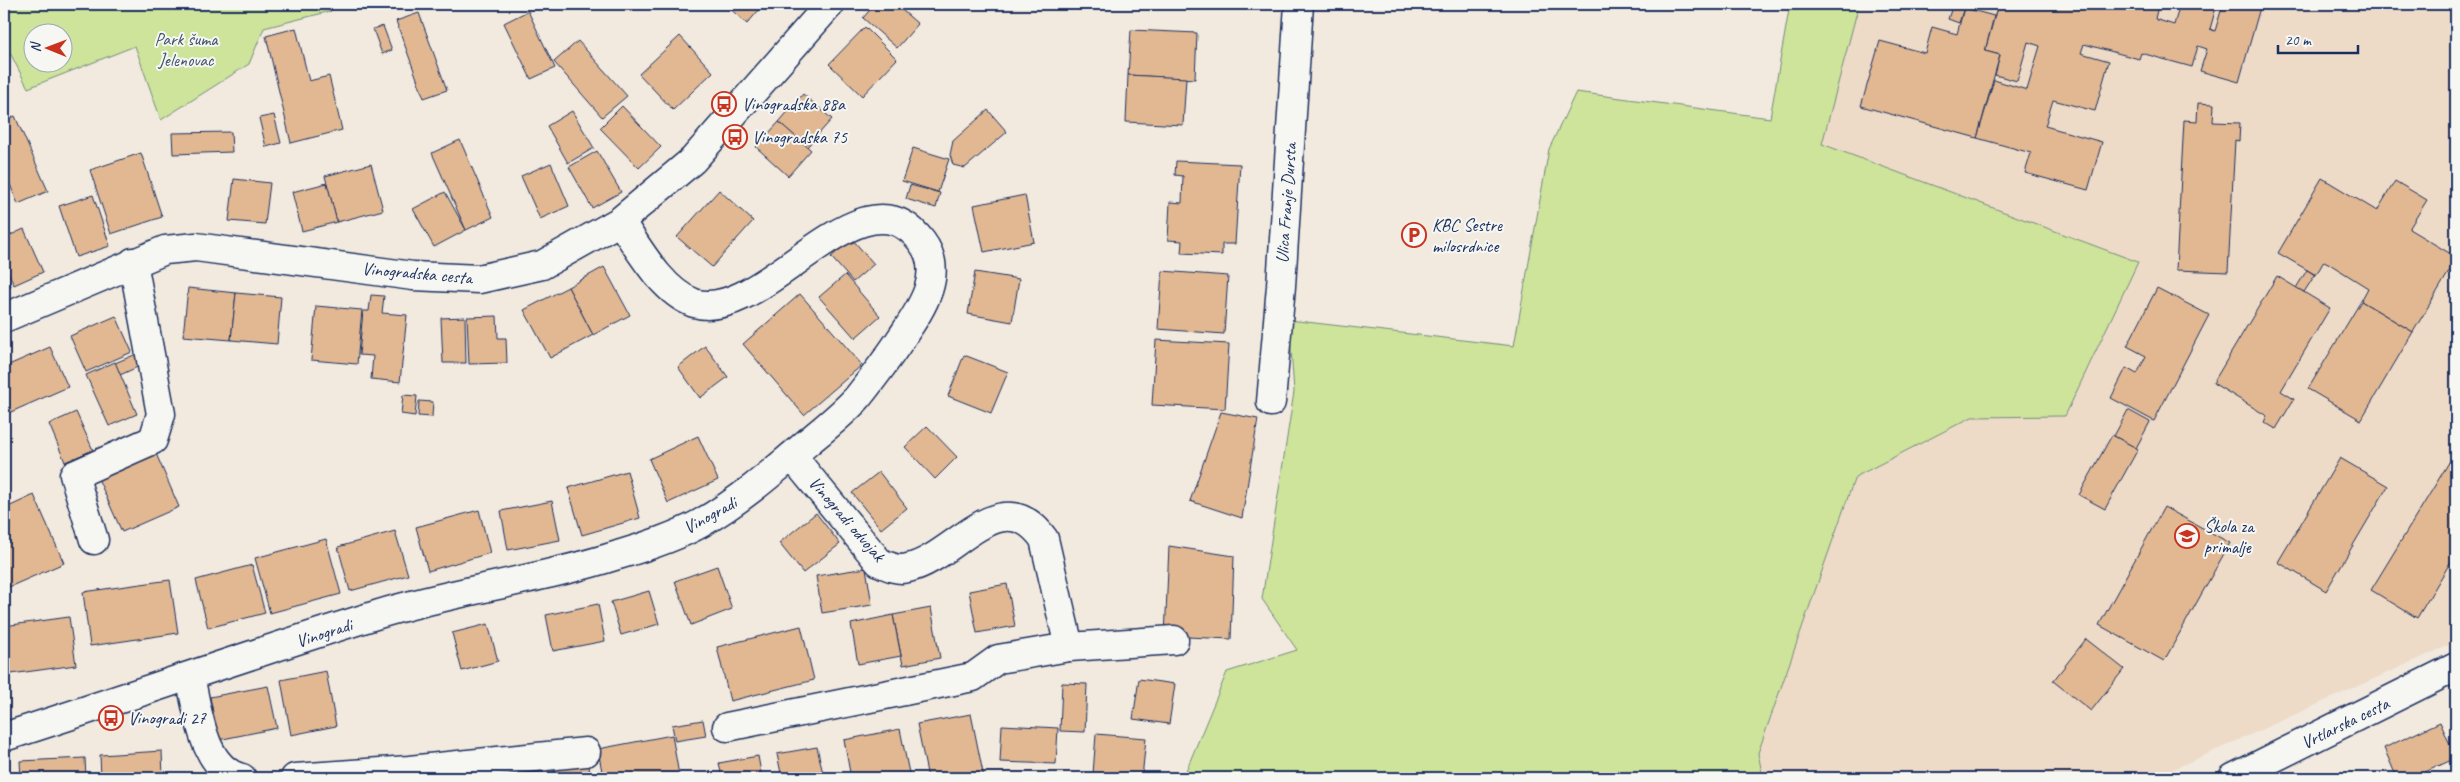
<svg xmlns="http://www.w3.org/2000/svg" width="2460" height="782" viewBox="0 0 2460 782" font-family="Caveat,sans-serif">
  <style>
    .built { fill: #eddbc8 }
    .green { fill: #cde49a; stroke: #748a7c; fill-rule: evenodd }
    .building { fill: #e2b892; stroke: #1b2f5e }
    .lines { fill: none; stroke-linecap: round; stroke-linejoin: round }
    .minor-casing { stroke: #1b2f5e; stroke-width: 31 }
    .minor { stroke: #f6f6f2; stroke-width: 28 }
    .labels { text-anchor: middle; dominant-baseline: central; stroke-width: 4; stroke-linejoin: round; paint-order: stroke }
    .park-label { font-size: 18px; fill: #3f536a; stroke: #f6f6f2 }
    .poi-label { font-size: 18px; fill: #1b2f5e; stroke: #f6f6f2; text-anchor: start }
    .street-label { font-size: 18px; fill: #1b2f5e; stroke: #f6f6f2 }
  </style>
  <rect width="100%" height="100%" fill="#f2eadf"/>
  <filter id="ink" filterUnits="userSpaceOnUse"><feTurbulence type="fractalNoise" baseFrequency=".02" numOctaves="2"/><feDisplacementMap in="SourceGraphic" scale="10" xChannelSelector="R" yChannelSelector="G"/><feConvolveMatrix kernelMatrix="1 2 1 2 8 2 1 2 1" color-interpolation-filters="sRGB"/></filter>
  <g filter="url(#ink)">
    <polygon class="built" points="1859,4 2456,4 2456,642 2154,778 1763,778 1758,753 1855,477 1972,417 2065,416 2137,262 1822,144"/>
    <g class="green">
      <path d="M 4,4 L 329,4 L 331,11 L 264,28 L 249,64 L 161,120 L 135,46 L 28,88 L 4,41 ZM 32,32 L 62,32 L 62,62 L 32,62 Z"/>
      <polygon points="1790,4 1859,4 1822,144 2138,262 2065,416 1972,417 1855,477 1758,753 1763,778 1183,778 1227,672 1297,650 1262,599 1294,392 1289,320 1514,346 1549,149 1576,92 1770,118"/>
    </g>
    <g class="building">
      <polygon points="725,4 764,4 747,24"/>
      <polygon points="875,4 895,4 918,24 897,48 863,18"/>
      <polygon points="945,4 957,4 948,8"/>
      <polygon points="1953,4 1965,4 1959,23 1948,19"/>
      <polygon points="1998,4 2153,4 2158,5 2155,19 2174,25 2180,4 2217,4 2210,29 2215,31 2223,4 2261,4 2239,82 2200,71 2207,49 2198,46 2192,67 2141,53 2139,59 2084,44 2081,53 2109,61 2095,111 2053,100 2045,126 2102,142 2088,190 2025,173 2031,153 1977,138 1994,80 2027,90 2040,46 2028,42 2017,81 1995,75 2000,55 1985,51"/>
      <polygon points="1964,8 1994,16 1985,51 2000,55 1977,138 1861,106 1880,41 1925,53 1932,27 1957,34"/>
      <polygon points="528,11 555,68 531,79 504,23"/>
      <polygon points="419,13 447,90 424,98 396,21"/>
      <polygon points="383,26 392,50 382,54 373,29"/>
      <polygon points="865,27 897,59 862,96 829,64"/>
      <polygon points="296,28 309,81 329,76 342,130 291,143 266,36"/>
      <polygon points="1131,30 1197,33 1195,79 1128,75"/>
      <polygon points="680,36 713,72 673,110 639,74"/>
      <polygon points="578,41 627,96 602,117 554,62"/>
      <polygon points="4,50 9,53 4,61"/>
      <polygon points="1128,75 1186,78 1183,125 1126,122"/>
      <polygon points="803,94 832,119 807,147 779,122"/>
      <polygon points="2198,103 2214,104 2213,122 2240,123 2239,141 2235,140 2228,272 2176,270 2184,120 2197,121"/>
      <polygon points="622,106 661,147 639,168 600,128"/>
      <polygon points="988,110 1007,132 965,168 953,165 950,155 953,141"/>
      <polygon points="572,111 594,148 568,163 547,126"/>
      <polygon points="274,115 281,143 266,147 259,118"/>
      <polygon points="15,116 48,191 18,204 4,170 4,121"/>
      <polygon points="779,122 811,150 788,176 756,147"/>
      <polygon points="231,132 232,152 173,154 172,133"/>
      <polygon points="460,140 493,217 466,230 432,153"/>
      <polygon points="913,148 949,159 938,192 902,181"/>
      <polygon points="597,151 621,192 592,208 569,167"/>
      <polygon points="141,153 162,217 111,234 90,170"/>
      <polygon points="1176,161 1240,164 1235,244 1222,244 1222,255 1181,253 1182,241 1168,240 1170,202 1182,203 1183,176 1175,175"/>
      <polygon points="551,163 569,206 540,219 521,176"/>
      <polygon points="371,164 383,210 337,222 325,176"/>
      <polygon points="2322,178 2377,211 2395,181 2427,200 2409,229 2456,257 2456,260 2413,332 2361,301 2368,288 2328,263 2324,261 2316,275 2278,253"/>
      <polygon points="234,179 270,183 265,224 229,221"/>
      <polygon points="327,183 337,222 302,231 292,192"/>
      <polygon points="910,185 940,193 936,208 906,199"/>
      <polygon points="719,190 753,221 712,267 677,237"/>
      <polygon points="445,192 466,230 434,247 413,209"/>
      <polygon points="93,195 110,246 76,257 59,206"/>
      <polygon points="1025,195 1034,242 984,252 974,205"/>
      <polygon points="24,229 43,272 14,285 4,263 4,238"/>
      <polygon points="852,239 874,264 853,282 831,257"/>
      <polygon points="604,267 630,315 593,335 568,287"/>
      <polygon points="4,269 11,286 4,289"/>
      <polygon points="2307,270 2315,275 2304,292 2296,288"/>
      <polygon points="1162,271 1228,276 1224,334 1158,329"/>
      <polygon points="975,272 1019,279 1012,322 968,314"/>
      <polygon points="845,275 880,316 855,338 819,297"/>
      <polygon points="2277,276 2330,308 2281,391 2294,399 2276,429 2264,422 2267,416 2213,383"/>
      <polygon points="568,287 593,335 550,358 524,310"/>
      <polygon points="188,288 236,293 231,340 183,336"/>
      <polygon points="2157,288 2209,315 2154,421 2111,398 2126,368 2137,374 2146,356 2127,346"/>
      <polygon points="236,293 281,297 277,344 231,340"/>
      <polygon points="800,294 862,365 804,415 743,344"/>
      <polygon points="371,295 384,296 382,313 407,315 400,382 371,379 373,356 359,355 363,311 369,311"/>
      <polygon points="2361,301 2413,332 2361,420 2308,389"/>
      <polygon points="316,306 362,310 357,364 311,360"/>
      <polygon points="116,316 132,352 86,372 70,336"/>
      <polygon points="497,316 498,338 506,338 507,363 469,364 467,317"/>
      <polygon points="465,317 466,363 443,363 441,318"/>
      <polygon points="1156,340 1229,344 1225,409 1152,405"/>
      <polygon points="705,346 728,377 700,398 678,367"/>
      <polygon points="50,347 68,387 4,415 4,367"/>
      <polygon points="139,353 144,364 120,375 115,363"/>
      <polygon points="964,355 1008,372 991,413 948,396"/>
      <polygon points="115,362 137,414 109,426 86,375"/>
      <polygon points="403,395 417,396 415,416 401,414"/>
      <polygon points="419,401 433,402 432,417 418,416"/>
      <polygon points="2128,410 2150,422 2136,448 2114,436"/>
      <polygon points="76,412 93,450 65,462 49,424"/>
      <polygon points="1221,412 1258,419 1242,518 1190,501"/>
      <polygon points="927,426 957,457 935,479 905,447"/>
      <polygon points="2112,435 2138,449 2105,509 2079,495"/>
      <polygon points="698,436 718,480 668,503 649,459"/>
      <polygon points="154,449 179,507 122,532 96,474"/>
      <polygon points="2456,451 2456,553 2417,618 2371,590"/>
      <polygon points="2340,458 2388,486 2326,591 2278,562"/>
      <polygon points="627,471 640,518 582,535 568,488"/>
      <polygon points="879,472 907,508 881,529 852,493"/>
      <polygon points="34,495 64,563 9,587 4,574 4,509"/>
      <polygon points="552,501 560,540 508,550 501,511"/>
      <polygon points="2164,507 2230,543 2164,661 2099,625"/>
      <polygon points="479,510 490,553 428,571 416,527"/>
      <polygon points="816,513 840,544 803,573 779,543"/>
      <polygon points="395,531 408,575 350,591 338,547"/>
      <polygon points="326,539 341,594 270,613 255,558"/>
      <polygon points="1169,546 1234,556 1231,639 1165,636"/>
      <polygon points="252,565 265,613 208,628 196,580"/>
      <polygon points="717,566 732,609 691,625 675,581"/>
      <polygon points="866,568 872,605 822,613 816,576"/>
      <polygon points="170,580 178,633 90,646 83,592"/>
      <polygon points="1007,584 1015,626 977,633 969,591"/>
      <polygon points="649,591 659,624 621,635 611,602"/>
      <polygon points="598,604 605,641 553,651 546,615"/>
      <polygon points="931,608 940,658 903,665 893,615"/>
      <polygon points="893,615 901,656 858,664 851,624"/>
      <polygon points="69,617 76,665 4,675 4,626"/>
      <polygon points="488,624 498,661 462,671 452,633"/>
      <polygon points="801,626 814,680 730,701 717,647"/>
      <polygon points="2086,639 2124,669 2091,711 2053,681"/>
      <polygon points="326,671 336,726 291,735 281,680"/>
      <polygon points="1139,679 1175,684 1169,724 1133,719"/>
      <polygon points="1062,683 1087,684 1085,732 1060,731"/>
      <polygon points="268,686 277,728 218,740 210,697"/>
      <polygon points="971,714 984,778 928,778 917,724"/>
      <polygon points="703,720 706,736 675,741 672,725"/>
      <polygon points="2440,722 2456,758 2412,778 2397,778 2384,748"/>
      <polygon points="1002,725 1058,728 1056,764 1000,762"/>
      <polygon points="900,729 910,778 851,778 844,740"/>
      <polygon points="1096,734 1146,738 1142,778 1093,774"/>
      <polygon points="672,735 679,775 664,778 603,778 598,749"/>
      <polygon points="817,747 824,778 782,778 777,754"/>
      <polygon points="162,751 163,778 101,778 100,755"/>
      <polygon points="758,756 762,778 722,778 719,763"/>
      <polygon points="85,758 86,778 21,778 20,761"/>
      <polygon points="589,764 590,778 555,778 555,765"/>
      <polygon points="554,770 555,778 508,778 507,772"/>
    </g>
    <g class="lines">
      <defs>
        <g id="minor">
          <polyline points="4,318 165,250 196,247 413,276 479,279 542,265 620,221 693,160 830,4"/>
          <polyline points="1271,402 1281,286 1299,4"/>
          <path d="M 792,456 L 879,562 C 888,566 897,571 908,568 C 955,558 1001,479 1044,539 L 1069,647"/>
          <polyline points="94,540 74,475 153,440 161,414 133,262"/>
          <path d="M 190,677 C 198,709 202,769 242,778"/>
          <polyline points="727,727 973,677 998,659 1069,647 1174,640"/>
          <path d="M 4,737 C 129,697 253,653 379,614 C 458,590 540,580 618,555 C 642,548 680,535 701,523 C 741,500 774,471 808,442 C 825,428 844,413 858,397 C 873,378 889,357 902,337 C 920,310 946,274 922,242 C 862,160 764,325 694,303 C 662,292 638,247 620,221"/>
          <polyline points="295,778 409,770 586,752"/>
          <polyline points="2233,778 2456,667"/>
        </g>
      </defs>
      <use href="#minor" class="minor-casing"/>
      <use href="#minor" class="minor"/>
    </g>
  </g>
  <defs>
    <symbol id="bus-ring" viewBox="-11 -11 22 22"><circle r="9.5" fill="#f6f6f2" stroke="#c8321e" stroke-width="1.5"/><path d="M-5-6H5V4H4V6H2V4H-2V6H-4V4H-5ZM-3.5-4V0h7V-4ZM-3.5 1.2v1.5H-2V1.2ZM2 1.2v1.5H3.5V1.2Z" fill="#c8321e"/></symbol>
    <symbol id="parking-ring" viewBox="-11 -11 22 22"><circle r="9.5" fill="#f6f6f2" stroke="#c8321e" stroke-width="1.5"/><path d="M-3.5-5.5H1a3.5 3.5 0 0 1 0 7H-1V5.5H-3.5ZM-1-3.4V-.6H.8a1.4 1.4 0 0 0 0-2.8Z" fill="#c8321e"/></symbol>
    <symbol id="school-ring" viewBox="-11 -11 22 22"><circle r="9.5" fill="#f6f6f2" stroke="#c8321e" stroke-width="1.5"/><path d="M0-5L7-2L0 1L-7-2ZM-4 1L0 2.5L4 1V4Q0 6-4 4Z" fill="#c8321e"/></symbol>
  </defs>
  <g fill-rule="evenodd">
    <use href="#bus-ring" x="710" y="90" width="28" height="28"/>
    <use href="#bus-ring" x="721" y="123" width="28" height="28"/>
    <use href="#parking-ring" x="1400" y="221" width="28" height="28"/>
    <use href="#school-ring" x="2173" y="522" width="28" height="28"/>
    <use href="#bus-ring" x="97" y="704" width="28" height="28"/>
  </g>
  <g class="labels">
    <g class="park-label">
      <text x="186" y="39">Park šuma<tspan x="186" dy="21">Jelenovac</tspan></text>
    </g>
    <g class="poi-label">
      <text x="742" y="104">Vinogradska 88a</text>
      <text x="752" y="137">Vinogradska 75</text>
      <text x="1432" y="225">KBC Sestre<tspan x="1432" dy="21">milosrdnice</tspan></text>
      <text x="2204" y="526">Škola za<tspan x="2204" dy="21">primalje</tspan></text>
      <text x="128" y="718">Vinogradi 27</text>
    </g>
    <g class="street-label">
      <text transform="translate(1286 203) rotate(-86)">Ulica Franje Dursta</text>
      <text transform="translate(417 273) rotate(5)">Vinogradska cesta</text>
      <text transform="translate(710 515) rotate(-29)">Vinogradi</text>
      <text transform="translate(847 519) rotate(49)">Vinogradi odvojak</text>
      <text transform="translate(324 633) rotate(-18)">Vinogradi</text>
      <text transform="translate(2345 723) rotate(-26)">Vrtlarska cesta</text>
    </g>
  </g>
  <rect width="2460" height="782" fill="none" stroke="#f6f6f2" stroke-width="20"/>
  <rect x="10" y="10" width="2440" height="762" fill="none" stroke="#1b2f5e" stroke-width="2" filter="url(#ink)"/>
  <g transform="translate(48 48) rotate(271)"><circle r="24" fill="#f6f6f2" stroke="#9ea6b7"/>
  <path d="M0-4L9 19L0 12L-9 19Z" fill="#c8321e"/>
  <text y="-8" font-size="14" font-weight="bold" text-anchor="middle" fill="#1b2f5e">N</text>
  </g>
  <path d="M2278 45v8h80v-8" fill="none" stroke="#1b2f5e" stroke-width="2.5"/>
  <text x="2285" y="45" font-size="15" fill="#1b2f5e" stroke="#f6f6f2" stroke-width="4" paint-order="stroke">20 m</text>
</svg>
